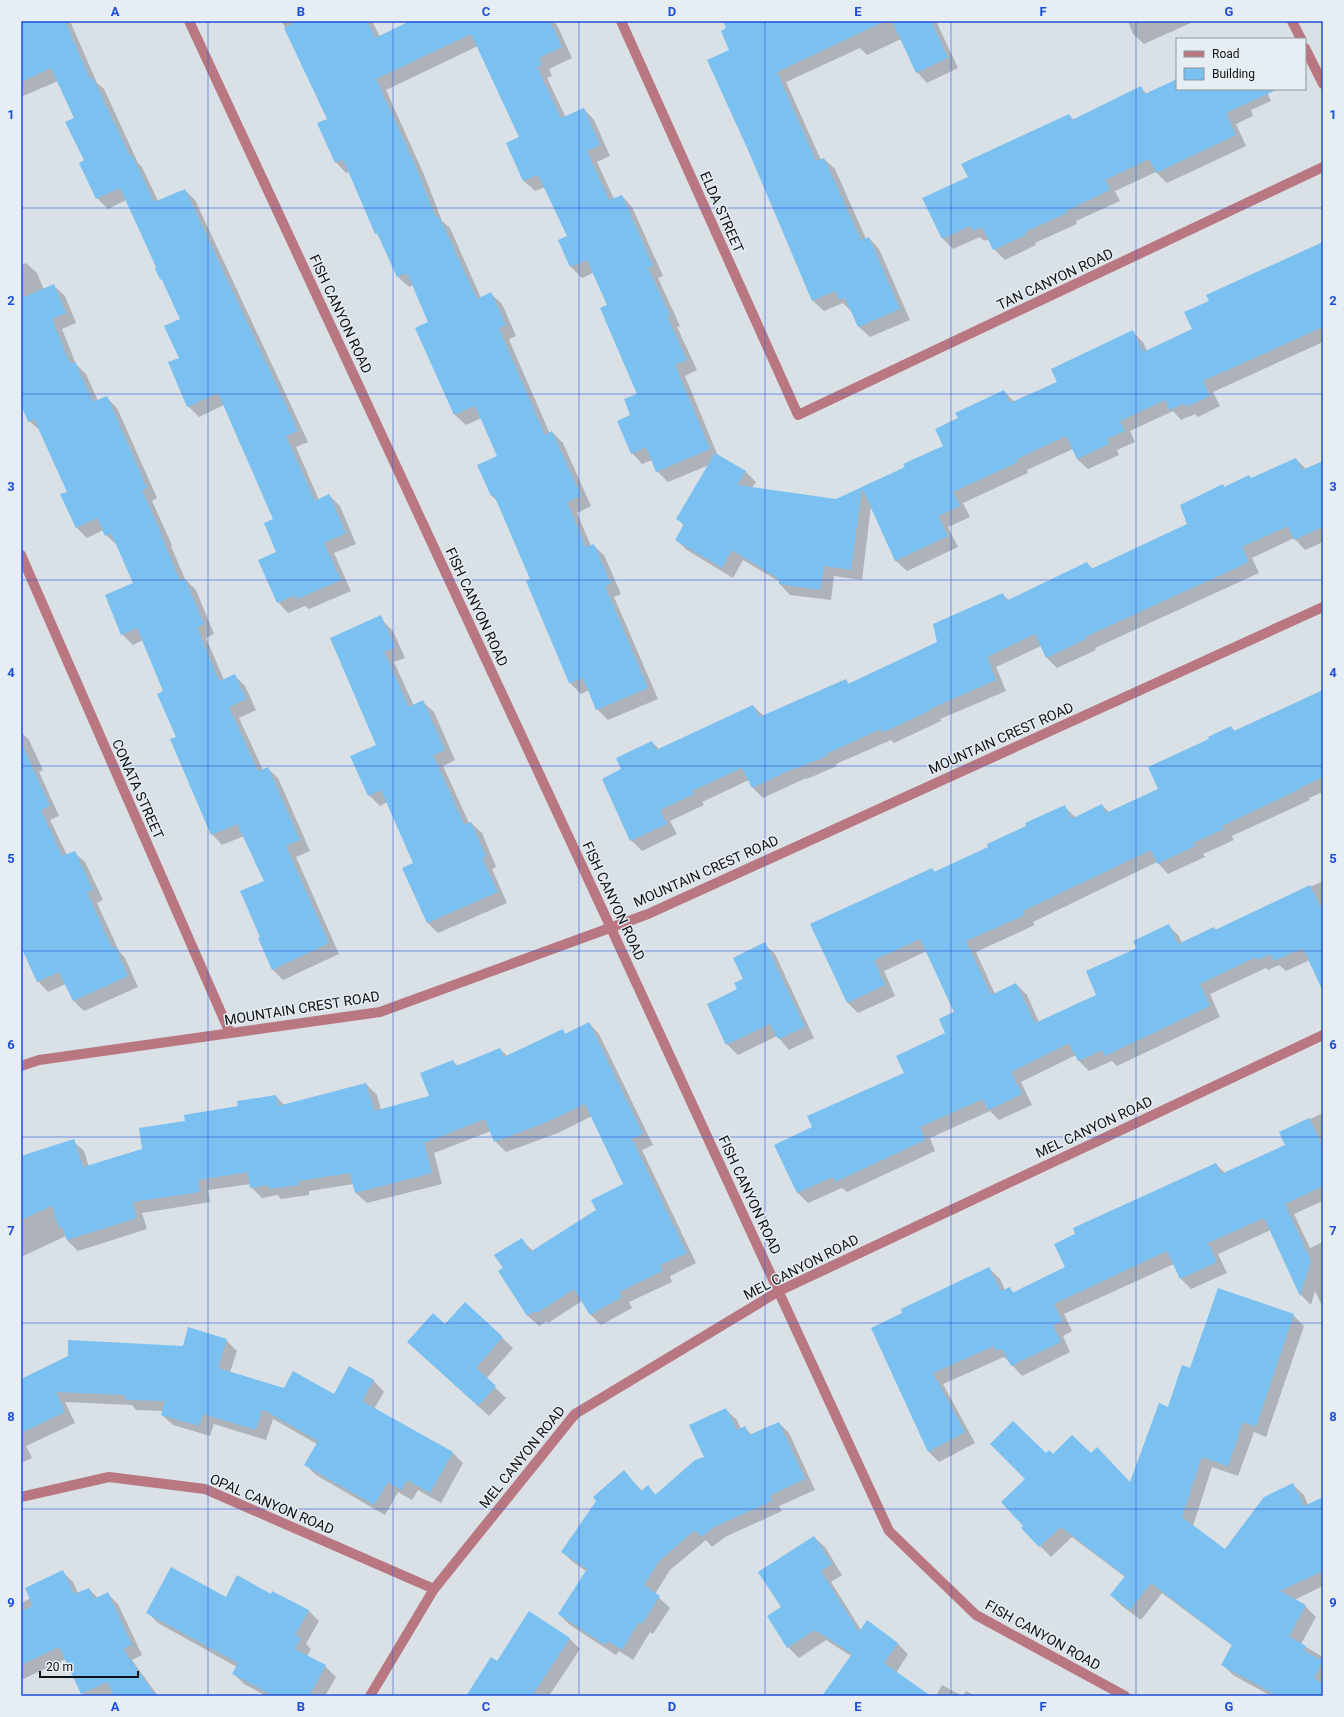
<svg xmlns="http://www.w3.org/2000/svg" width="1344" height="1717" viewBox="0 0 1344 1717" font-family="Roboto,sans-serif">
  <style>
    .shadow { fill: #0003 }
    .building { fill: #7ac0f1 }
    .lines { fill: none; stroke-linecap: round; stroke-linejoin: round }
    .minor { stroke: #b97881; stroke-width: 10 }
    .tertiary { stroke: #b97881; stroke-width: 10 }
    .grid { fill: none; stroke: #1d4ed8; stroke-width: 1; stroke-opacity: 0.55 }
    .labels { text-anchor: middle; dominant-baseline: central; stroke-width: 3; stroke-linejoin: round; paint-order: stroke }
    .street-label { font-size: 14px; fill: #0f1214; stroke: #e6edf3 }
    .neatline { fill: none; stroke: #1d4ed8; stroke-width: 1.5 }
    .grid-label { font-size: 13px; text-anchor: middle; font-weight: bold; fill: #1d4ed8 }
  </style>
  <rect width="100%" height="100%" fill="#d9e0e6"/>
  <g class="shadow">
    <polygon points="21,21 70,21 97,83 104,89 138,163 142,167 158,201 185,190 195,200 308,442 296,447 319,500 329,495 340,506 356,544 334,553 351,591 309,609 305,606 288,613 278,602 278,553 274,520 224,405 199,417 188,406 180,358 181,319 126,200 108,209 97,198 85,161 76,118 58,81 23,96 21,95"/>
    <polygon points="282,21 372,21 380,37 412,21 553,21 557,25 572,58 549,69 552,76 547,78 566,118 584,109 594,120 610,156 597,162 614,199 622,196 632,207 663,276 658,278 680,326 677,327 697,370 685,376 718,456 745,471 756,482 752,488 836,500 906,467 944,446 959,418 1003,391 1015,402 1058,382 1133,332 1143,342 1147,351 1193,330 1210,301 1323,243 1323,342 1213,392 1220,406 1198,417 1195,414 1181,420 1173,411 1130,431 1135,442 1117,450 1119,455 1088,469 1077,459 1073,449 1027,470 1028,473 963,503 970,517 948,527 958,547 907,571 896,561 871,506 862,580 834,576 831,600 790,595 780,584 780,582 743,560 733,578 687,550 676,540 684,526 678,519 709,465 668,482 657,471 652,460 642,464 632,453 632,416 639,394 608,306 593,273 582,278 571,267 559,240 568,236 545,187 535,191 524,181 507,144 521,138 478,46 386,90 425,177 442,221 450,228 481,298 491,294 502,304 516,336 509,339 510,342 550,434 552,432 563,443 591,506 577,513 591,546 593,545 604,555 621,594 614,597 658,699 608,720 597,709 589,690 581,694 570,683 527,581 531,579 498,502 492,496 498,457 482,418 466,425 455,415 416,329 429,322 413,285 409,287 398,277 381,238 376,233 349,172 346,173 336,162 328,119"/>
    <polygon points="724,21 936,21 958,68 927,83 917,72 901,39 867,55 860,48 786,82 821,160 824,159 835,169 866,239 869,238 879,249 910,320 870,337 859,327 852,310 850,310 843,303 824,311 813,301 749,150 728,29"/>
    <polygon points="1128,21 1195,21 1144,44 1133,34"/>
    <polygon points="1177,80 1177,89 1266,89 1271,101 1251,110 1253,116 1236,124 1246,146 1167,183 1156,172 1115,191 1120,201 1076,221 1077,224 1035,243 1036,245 1005,260 994,249 989,239 984,241 980,237 953,249 943,239 969,178 1069,115 1074,120 1140,87 1147,94"/>
    <polygon points="26,263 37,273 44,290 54,286 65,296 76,323 62,329 76,364 86,374 98,401 106,397 117,408 157,498 152,501 172,545 171,546 185,579 196,590 214,634 206,638 224,680 234,675 245,686 256,710 239,718 263,770 267,768 278,778 310,851 296,857 339,954 283,980 273,970 262,938 265,882 244,836 222,845 212,834 177,737 164,692 143,640 133,645 122,634 134,584 117,545 106,535 103,530 87,538 76,527 68,492 41,431 29,421 21,403 21,265"/>
    <polygon points="1296,459 1306,469 1323,462 1323,542 1305,550 1294,538 1252,558 1259,573 1095,648 1096,650 1057,668 1046,657 1041,646 996,667 1006,691 940,719 941,721 894,743 891,740 836,764 837,766 807,779 806,778 763,798 752,787 749,780 702,802 704,805 670,821 677,834 642,851 631,840 623,770 652,742 659,749 753,706 764,716 846,680 849,684 939,642 1003,595 1009,600 1087,563 1093,569 1189,525 1223,485 1225,488 1251,479"/>
    <polygon points="382,620 393,631 405,658 394,662 414,706 423,702 434,712 455,760 443,766 469,823 471,823 482,833 496,867 492,869 507,903 438,933 428,923 415,863 387,802 380,806 369,795 377,745"/>
    <polygon points="1323,691 1323,792 1309,798 1310,800 1232,836 1234,840 1203,854 1205,857 1168,874 1157,862 1033,922 1035,925 976,952 995,994 1016,984 1027,995 1039,1022 1098,995 1138,948 1168,925 1179,936 1182,943 1214,928 1216,930 1323,881 1323,969 1310,960 1286,971 1279,965 1268,970 1266,968 1210,994 1220,1017 1117,1066 1112,1061 1089,1071 1079,1061 1076,1055 1021,1082 1032,1105 999,1120 990,1111 930,1138 935,1151 847,1192 842,1188 808,1203 798,1193 776,1145 813,1128 906,1074 947,1033 955,1012 927,951 884,971 895,996 858,1013 848,1003 811,924 932,869 935,872 990,848 1064,806 1076,818 1102,805 1109,812 1159,789 1211,739 1231,727 1235,731"/>
    <polygon points="21,732 29,740 43,770 39,772 59,816 50,820 67,855 74,852 85,862 103,900 97,903 119,951 125,958 138,987 84,1011 74,1001 66,984 48,992 38,981 21,944"/>
    <polygon points="764,944 775,954 814,1038 789,1050 777,1036 738,1055 727,1044 738,990"/>
    <polygon points="589,1023 599,1034 653,1145 642,1150 696,1263 670,1276 672,1282 629,1302 632,1308 601,1325 590,1314 582,1301 548,1323 547,1321 539,1326 528,1316 499,1271 504,1268 522,1240 533,1251 597,1210 625,1184 592,1116 558,1133 506,1152 495,1141 491,1131 434,1153 442,1184 367,1203 356,1193 354,1184 309,1191 309,1195 281,1199 277,1195 262,1198 251,1187 251,1184 208,1190 210,1202 142,1213 147,1229 78,1251 67,1240 66,1236 21,1257 21,1157 73,1141 84,1151 89,1167 143,1150 186,1122 276,1096 285,1106 366,1084 377,1095 381,1110 430,1096 453,1061 458,1066 500,1049 507,1056 562,1030 566,1034"/>
    <polygon points="1323,1113 1323,1201 1294,1214 1310,1248 1323,1242 1323,1308 1315,1291 1311,1305 1301,1295 1271,1230 1218,1254 1227,1273 1191,1289 1181,1279 1174,1264 1064,1314 1072,1331 1063,1336 1070,1352 1022,1376 1012,1365 1009,1361 1008,1361 1004,1357 943,1384 975,1443 939,1462 928,1451 904,1314 989,1268 1000,1279 1005,1290 1009,1288 1014,1293 1067,1268 1216,1164 1226,1174 1286,1145 1280,1133"/>
    <polygon points="465,1303 513,1348 486,1379 506,1398 489,1416 419,1352"/>
    <polygon points="1293,1315 1304,1326 1266,1437 1254,1432 1238,1476 1212,1467 1193,1526 1226,1551 1293,1485 1304,1495 1308,1505 1323,1502 1323,1586 1294,1600 1305,1606 1316,1617 1301,1644 1323,1657 1323,1696 1271,1696 1233,1675 1223,1665 1233,1646 1162,1593 1141,1620 1122,1606 1111,1595 1125,1577 1072,1537 1051,1557 1022,1528 1024,1526 1027,1479 1046,1455 1091,1455 1131,1484 1168,1408 1191,1369"/>
    <polygon points="226,1340 237,1351 230,1372 284,1389 334,1395 350,1368 374,1381 384,1392 374,1409 453,1453 463,1463 441,1503 418,1490 412,1500 398,1492 385,1515 316,1475 306,1465 317,1444 273,1419 266,1440 214,1424 210,1436 173,1425 162,1415 163,1411 136,1410 132,1405 65,1402 75,1423 26,1446 32,1458 21,1463 21,1380 183,1347"/>
    <polygon points="726,1410 737,1420 741,1429 745,1428 752,1435 779,1423 789,1433 815,1490 779,1506 782,1511 725,1537 712,1547 706,1540 670,1570 655,1594 670,1608 653,1634 650,1632 633,1660 619,1651 616,1655 570,1625 559,1614 587,1572 573,1562 562,1552 624,1472 642,1491 648,1487 656,1495 705,1457"/>
    <polygon points="814,1537 825,1547 842,1575 831,1582 861,1630 867,1622 898,1644 908,1654 896,1673 929,1696 829,1696 851,1656 826,1640 799,1658 788,1647 768,1617 783,1607"/>
    <polygon points="62,1571 73,1582 78,1593 89,1589 98,1598 107,1593 118,1604 142,1655 132,1660 158,1696 84,1696 66,1659 21,1680 21,1603 31,1598"/>
    <polygon points="271,1595 308,1610 319,1621 306,1644 311,1649 307,1656 325,1666 336,1677 325,1696 266,1696 244,1684 233,1673 237,1667 158,1623 147,1612 226,1598"/>
    <polygon points="529,1612 570,1639 580,1649 549,1696 467,1696 497,1662"/>
    <polygon points="942,1685 962,1696 936,1696"/>
    <polygon points="966,1691 975,1696 963,1696"/>
  </g>
  <g class="building">
    <polygon points="21,21 65,21 90,79 93,78 130,156 132,155 154,202 185,189 298,431 286,436 315,501 329,494 346,533 324,543 341,580 297,599 295,595 277,603 258,560 276,552 264,523 273,519 218,393 187,407 168,362 179,358 164,326 180,319 162,280 160,279 155,269 156,267 152,258 120,188 96,199 79,163 84,160 65,122 74,118 51,68 21,82"/>
    <polygon points="298,21 367,21 375,38 410,21 550,21 562,47 539,58 542,65 537,67 561,118 584,108 600,145 587,151 609,200 622,195 653,266 648,268 670,315 667,316 687,360 675,365 710,449 656,472 646,447 631,454 617,421 630,415 624,399 637,394 600,308 607,305 587,260 570,267 558,240 567,236 538,175 523,181 506,143 519,137 471,34 376,79 415,165 436,218 439,216 477,299 491,292 506,325 499,328 500,331 545,435 552,431 581,496 567,502 586,547 594,544 611,584 605,586 648,688 596,710 583,678 569,683 526,581 530,579 494,495 491,496 477,465 497,456 475,406 454,415 415,328 428,322 407,273 397,277 377,233 375,234 343,159 335,163 317,123 327,119 284,28"/>
    <polygon points="723,21 885,21 777,72 816,161 824,158 861,240 869,237 900,309 858,327 845,298 839,300 835,291 812,301 748,150 707,60 729,50 721,31 726,28"/>
    <polygon points="892,21 931,21 948,58 916,73"/>
    <polygon points="1177,79 1177,89 1278,89 1226,113 1236,135 1156,173 1149,159 1105,180 1110,190 1066,211 1067,213 1025,232 1026,235 993,250 982,227 973,231 970,226 942,239 922,198 968,177 961,164 1069,114 1072,120 1141,86 1145,94"/>
    <polygon points="1323,242 1323,327 1203,381 1210,396 1186,407 1185,403 1170,410 1165,400 1120,421 1125,431 1107,439 1109,444 1077,459 1066,436 1017,459 1018,462 953,492 960,506 938,516 948,536 895,561 862,488 851,570 824,566 820,590 779,584 779,579 732,550 722,568 675,540 684,524 676,519 715,453 746,471 737,485 836,499 905,467 903,464 943,446 935,429 958,418 955,413 1004,390 1010,403 1057,382 1051,369 1133,330 1143,352 1192,329 1184,312 1209,301 1206,295"/>
    <polygon points="54,284 66,313 52,319 70,364 75,362 93,402 107,396 147,488 142,490 162,535 161,535 180,581 185,579 204,624 197,627 219,681 235,674 246,699 229,707 258,771 268,767 300,840 286,846 329,943 272,970 258,938 260,937 240,891 264,881 237,824 211,835 170,739 176,737 157,694 163,691 137,628 121,635 105,595 133,583 111,533 105,536 97,518 76,528 60,494 67,492 34,419 28,422 21,405 21,298"/>
    <polygon points="1296,458 1302,470 1323,461 1323,527 1294,540 1288,526 1242,547 1249,562 1085,637 1086,639 1046,658 1035,634 987,657 996,680 930,709 931,710 882,733 881,729 826,754 827,756 795,769 795,768 752,788 742,768 692,791 694,794 660,810 667,824 630,841 602,779 621,769 616,758 652,741 656,750 753,705 759,717 846,679 848,684 937,642 933,624 1003,593 1006,601 1087,562 1091,569 1187,524 1180,505 1223,484 1224,487 1249,475 1251,478"/>
    <polygon points="381,615 395,647 384,652 409,707 423,700 445,750 433,755 464,824 471,822 486,856 482,858 498,892 427,923 402,868 413,863 381,790 368,796 350,756 376,745 330,638"/>
    <polygon points="1323,690 1323,777 1300,788 1300,789 1222,826 1224,829 1193,843 1195,846 1157,864 1151,850 1023,911 1025,915 966,941 991,995 1016,983 1035,1023 1096,995 1086,971 1137,948 1133,941 1169,924 1178,944 1214,927 1215,930 1310,885 1323,912 1323,992 1303,948 1274,961 1271,954 1257,960 1256,957 1200,984 1210,1006 1105,1056 1102,1050 1078,1061 1069,1043 1011,1072 1022,1094 988,1110 983,1099 920,1127 925,1140 835,1182 833,1177 797,1193 774,1145 812,1127 807,1116 904,1073 896,1056 945,1033 939,1019 954,1012 920,939 874,960 885,985 847,1003 810,924 932,868 934,872 988,847 987,844 1026,826 1025,823 1065,805 1071,819 1102,804 1106,813 1158,789 1148,767 1209,739 1208,737 1231,726 1234,731"/>
    <polygon points="21,742 50,806 41,810 62,856 75,851 93,890 87,892 112,948 115,946 128,976 73,1001 59,972 37,982 21,947"/>
    <polygon points="765,942 805,1027 778,1039 770,1024 726,1045 707,1004 737,989 734,983 743,979 733,958"/>
    <polygon points="589,1022 643,1134 632,1139 687,1253 660,1265 662,1271 619,1292 622,1297 590,1315 574,1289 537,1313 535,1311 527,1316 498,1271 503,1268 494,1255 522,1238 530,1252 596,1210 591,1200 623,1184 585,1104 547,1122 494,1142 485,1119 424,1143 432,1173 355,1193 350,1173 298,1181 299,1185 269,1189 268,1185 250,1188 248,1172 198,1180 200,1192 132,1202 137,1218 67,1240 62,1227 59,1228 52,1206 21,1220 21,1156 74,1139 83,1167 142,1149 139,1128 185,1121 184,1115 238,1106 237,1101 276,1095 278,1106 366,1083 374,1111 429,1096 420,1073 453,1060 456,1066 500,1048 504,1057 563,1029 565,1034"/>
    <polygon points="1309,1118 1323,1148 1323,1186 1285,1204 1311,1261 1300,1296 1264,1218 1208,1243 1217,1262 1180,1279 1167,1251 1054,1304 1062,1321 1053,1325 1061,1342 1011,1366 1002,1349 996,1351 994,1346 933,1373 965,1432 928,1452 871,1328 902,1313 901,1309 989,1267 1001,1291 1010,1287 1012,1293 1065,1267 1054,1244 1075,1234 1073,1228 1216,1163 1221,1174 1285,1145 1279,1132"/>
    <polygon points="1218,1288 1294,1314 1256,1427 1243,1422 1228,1466 1202,1457 1182,1517 1225,1549 1264,1497 1293,1483 1304,1506 1323,1497 1323,1571 1280,1591 1306,1605 1289,1636 1306,1646 1304,1651 1323,1661 1314,1678 1323,1684 1323,1696 1278,1696 1221,1665 1232,1645 1151,1583 1130,1610 1110,1595 1125,1576 1061,1527 1039,1547 1021,1528 1023,1526 1001,1502 1025,1479 990,1444 1013,1421 1046,1453 1049,1450 1053,1454 1072,1435 1091,1453 1097,1447 1130,1482 1159,1403 1168,1407 1182,1365 1190,1368"/>
    <polygon points="465,1302 503,1337 476,1368 496,1386 478,1406 407,1342 433,1313 445,1324"/>
    <polygon points="188,1327 227,1339 218,1368 284,1388 293,1371 334,1394 349,1366 374,1380 362,1401 453,1452 430,1493 407,1480 401,1490 388,1482 374,1505 304,1465 318,1441 262,1409 256,1430 203,1414 199,1426 161,1415 165,1401 125,1400 125,1395 56,1392 65,1412 21,1433 21,1379 68,1356 68,1340 183,1346"/>
    <polygon points="726,1408 737,1430 745,1426 749,1435 779,1422 805,1479 769,1496 772,1501 714,1527 701,1537 695,1530 660,1560 644,1585 660,1596 642,1624 639,1622 622,1650 608,1641 605,1645 558,1614 587,1569 561,1552 596,1501 593,1497 624,1470 641,1491 648,1485 655,1495 695,1460 704,1457 689,1425"/>
    <polygon points="814,1536 832,1564 821,1571 859,1632 867,1620 898,1643 884,1663 931,1696 822,1696 852,1654 815,1630 787,1648 767,1616 781,1607 758,1572"/>
    <polygon points="171,1567 226,1597 237,1575 271,1594 272,1591 309,1610 295,1635 301,1638 295,1649 326,1665 309,1696 274,1696 232,1674 238,1663 146,1613"/>
    <polygon points="63,1570 74,1594 89,1588 94,1599 108,1592 132,1645 123,1649 156,1696 114,1696 107,1682 81,1694 59,1647 21,1665 21,1611 33,1606 25,1588"/>
    <polygon points="529,1611 570,1638 532,1696 466,1696 491,1657 497,1661"/>
  </g>
  <g class="lines">
    <g class="minor">
      <polyline points="189,21 610,926 889,1531 976,1615 1125,1696"/>
      <polyline points="621,21 798,415 1323,167"/>
      <polyline points="21,555 230,1033"/>
      <polyline points="21,1066 39,1060 380,1012 648,914 1323,607"/>
      <polyline points="21,1497 109,1477 205,1489 434,1589"/>
      <polyline points="370,1696 434,1589 575,1414 779,1291 1323,1035"/>
    </g>
    <g class="tertiary">
      <polyline points="1292,21 1301,39"/>
      <polyline points="1305,48 1323,84"/>
    </g>
  </g>
  <path class="grid" d="M 208,21 L 208,1696M 393,21 L 393,1696M 579,21 L 579,1696M 765,21 L 765,1696M 951,21 L 951,1696M 1136,21 L 1136,1696M 21,208 L 1323,208M 21,394 L 1323,394M 21,580 L 1323,580M 21,766 L 1323,766M 21,951 L 1323,951M 21,1137 L 1323,1137M 21,1323 L 1323,1323M 21,1509 L 1323,1509"/>
  <g class="labels">
    <g class="street-label">
      <text transform="translate(722 212) rotate(66)">ELDA STREET</text>
      <text transform="translate(1055 279) rotate(-25)">TAN CANYON ROAD</text>
      <text transform="translate(341 314) rotate(65)">FISH CANYON ROAD</text>
      <text transform="translate(477 607) rotate(65)">FISH CANYON ROAD</text>
      <text transform="translate(1001 738) rotate(-24)">MOUNTAIN CREST ROAD</text>
      <text transform="translate(138 789) rotate(66)">CONATA STREET</text>
      <text transform="translate(706 871) rotate(-24)">MOUNTAIN CREST ROAD</text>
      <text transform="translate(614 901) rotate(65)">FISH CANYON ROAD</text>
      <text transform="translate(302 1008) rotate(-9)">MOUNTAIN CREST ROAD</text>
      <text transform="translate(1094 1127) rotate(-25)">MEL CANYON ROAD</text>
      <text transform="translate(750 1195) rotate(65)">FISH CANYON ROAD</text>
      <text transform="translate(801 1267) rotate(-27)">MEL CANYON ROAD</text>
      <text transform="translate(522 1457) rotate(-51)">MEL CANYON ROAD</text>
      <text transform="translate(272 1504) rotate(23)">OPAL CANYON ROAD</text>
      <text transform="translate(1043 1635) rotate(29)">FISH CANYON ROAD</text>
    </g>
  </g>
  <rect width="1344" height="1717" fill="none" stroke="#e6edf3" stroke-width="44"/>
  <rect x="1176" y="38" width="130" height="52" fill="#e6edf3" stroke="#90959a"/>
  <rect x="1184" y="51" width="20" height="6" fill="#b97881" stroke="#90959a"/>
  <text x="1212" y="58" font-size="12" fill="#0f1214">Road</text>
  <rect x="1184" y="68" width="20" height="12" fill="#7ac0f1" stroke="#90959a"/>
  <text x="1212" y="78" font-size="12" fill="#0f1214">Building</text>
  <path d="M40 1671v6h98v-6" fill="none" stroke="#0f1214" stroke-width="2"/>
  <text x="46" y="1671" font-size="12" fill="#0f1214" stroke="#e6edf3" stroke-width="3" paint-order="stroke">20 m</text>
  <rect x="22" y="22" width="1300" height="1673" class="neatline"/>
  <g class="grid-label">
    <text x="115" y="16">A</text>
    <text x="301" y="16">B</text>
    <text x="486" y="16">C</text>
    <text x="672" y="16">D</text>
    <text x="858" y="16">E</text>
    <text x="1043" y="16">F</text>
    <text x="1229" y="16">G</text>
    <text x="11" y="119">1</text>
    <text x="1333" y="119">1</text>
    <text x="11" y="305">2</text>
    <text x="1333" y="305">2</text>
    <text x="11" y="491">3</text>
    <text x="1333" y="491">3</text>
    <text x="11" y="677">4</text>
    <text x="1333" y="677">4</text>
    <text x="11" y="863">5</text>
    <text x="1333" y="863">5</text>
    <text x="11" y="1049">6</text>
    <text x="1333" y="1049">6</text>
    <text x="11" y="1235">7</text>
    <text x="1333" y="1235">7</text>
    <text x="11" y="1421">8</text>
    <text x="1333" y="1421">8</text>
    <text x="11" y="1607">9</text>
    <text x="1333" y="1607">9</text>
    <text x="115" y="1711">A</text>
    <text x="301" y="1711">B</text>
    <text x="486" y="1711">C</text>
    <text x="672" y="1711">D</text>
    <text x="858" y="1711">E</text>
    <text x="1043" y="1711">F</text>
    <text x="1229" y="1711">G</text>
  </g>
</svg>
